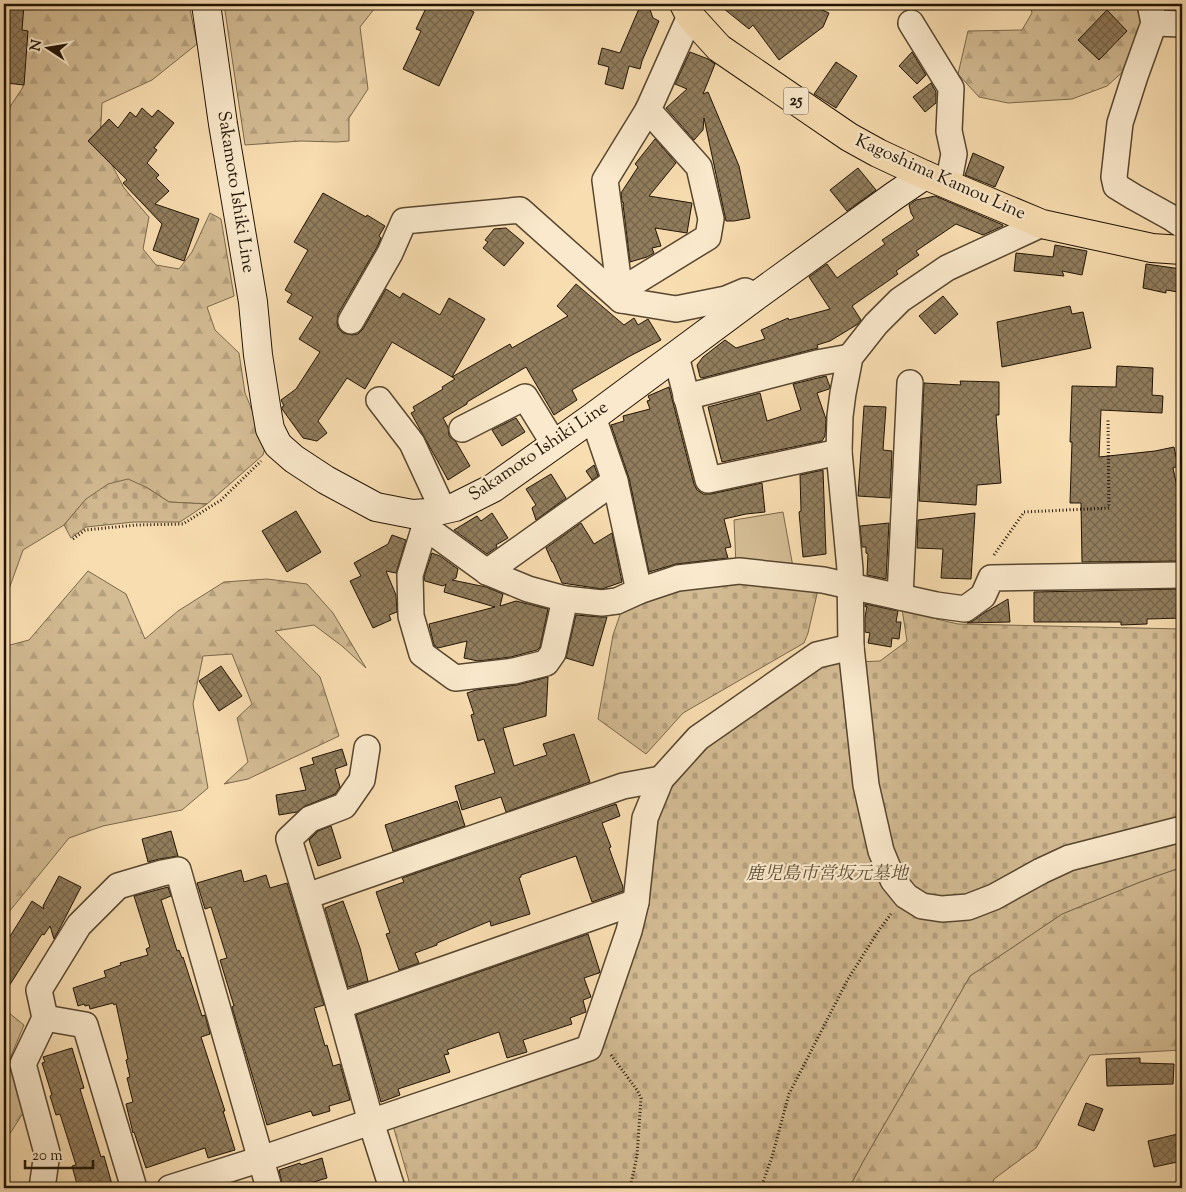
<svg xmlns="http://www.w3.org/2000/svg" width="1186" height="1192" viewBox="0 0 1186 1192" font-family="'Sorts Mill Goudy','Noto Serif JP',serif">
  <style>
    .green { fill: #d3bb93; stroke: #7a684c }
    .forest { fill: url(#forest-firs); stroke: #7a684c }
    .cemetery { fill: url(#cemetery-stones); stroke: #7a684c }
    .building { fill: url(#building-cross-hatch); stroke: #211404 }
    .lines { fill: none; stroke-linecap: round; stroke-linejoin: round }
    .minor-casing { stroke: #57462f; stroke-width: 28 }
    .secondary-casing { stroke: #211404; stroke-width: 30 }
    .primary-casing { stroke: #211404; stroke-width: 30 }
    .path { stroke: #211404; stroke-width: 3; stroke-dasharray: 1 2.5; stroke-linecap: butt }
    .minor { stroke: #fae9cc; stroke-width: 25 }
    .secondary { stroke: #fae9cc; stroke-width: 28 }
    .primary { stroke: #f8ddb0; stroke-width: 28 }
    .labels { text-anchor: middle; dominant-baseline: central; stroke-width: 4.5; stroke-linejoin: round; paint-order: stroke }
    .shield { fill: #fae9cc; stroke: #625440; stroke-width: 1 }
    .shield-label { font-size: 16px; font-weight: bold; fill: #211404 }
    .street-label { font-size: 18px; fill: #211404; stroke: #fae9cc }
    .park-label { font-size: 18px; font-style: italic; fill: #5f4e36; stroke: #fae9cc }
  </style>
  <defs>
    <pattern id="forest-firs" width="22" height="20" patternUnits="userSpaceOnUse" patternTransform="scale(1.25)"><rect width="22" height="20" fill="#d3bb93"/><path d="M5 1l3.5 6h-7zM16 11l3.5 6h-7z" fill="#b5a07d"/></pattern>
    <pattern id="cemetery-stones" width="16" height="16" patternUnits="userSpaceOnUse" patternTransform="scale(1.25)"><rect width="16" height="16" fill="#d3bb93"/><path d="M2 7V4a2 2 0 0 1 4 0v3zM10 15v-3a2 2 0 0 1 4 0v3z" fill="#b5a07d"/></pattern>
    <pattern id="building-cross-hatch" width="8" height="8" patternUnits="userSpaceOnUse" patternTransform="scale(1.25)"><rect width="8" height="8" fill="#917d5d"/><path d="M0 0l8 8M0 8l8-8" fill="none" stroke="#76654b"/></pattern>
  </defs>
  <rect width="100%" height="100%" fill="#f8ddb0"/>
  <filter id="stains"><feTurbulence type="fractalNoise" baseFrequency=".004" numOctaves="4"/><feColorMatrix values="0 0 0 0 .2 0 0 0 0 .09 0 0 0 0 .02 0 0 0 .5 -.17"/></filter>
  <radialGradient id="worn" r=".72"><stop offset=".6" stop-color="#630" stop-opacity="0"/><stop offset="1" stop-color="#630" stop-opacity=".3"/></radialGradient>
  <polygon class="green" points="783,512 793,567 736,566 734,520"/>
  <g class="forest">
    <polygon points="23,4 189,4 197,44 152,80 102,103 100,142 124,188 149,217 143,249 156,265 179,269 192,252 210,213 221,219 234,296 207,307 215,330 239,353 245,393 266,444 263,455 207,504 169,502 146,487 86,499 64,525 23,550 4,603 4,116 23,87 20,23"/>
    <polygon points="224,4 378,4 360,27 368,89 349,118 349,141 337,142 301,141 245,145"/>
    <polygon points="1030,4 1144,4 1146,13 1127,68 1107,86 1072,99 1008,103 979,97 958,74 968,31 1022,30 1032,13"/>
    <polygon points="88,571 126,594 145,639 178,611 224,582 267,579 307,584 333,613 366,668 342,646 314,625 275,631 320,677 339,736 248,779 224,784 248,762 237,718 252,704 232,654 203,656 193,704 208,788 182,810 103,826 69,838 4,918 4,627 10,645 29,640"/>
    <polygon points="1182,867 1182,1050 1090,1055 1036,1148 994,1179 991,1188 849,1188 865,1158 970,976 1062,914 1140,882"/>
    <polygon points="4,1009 24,1025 11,1056 23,1113 4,1143"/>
  </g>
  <g class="cemetery">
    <polygon points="128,479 146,487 169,502 207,504 180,522 134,522 86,527 71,538 64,525 86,499 108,484"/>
    <polygon points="734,577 811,583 817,594 808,633 804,643 683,713 646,754 598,719 613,635 624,603"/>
    <polygon points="902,609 929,613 936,619 958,624 1182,629 1182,867 1140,882 1062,914 970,976 865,1158 849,1188 411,1188 392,1122 597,1054 651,821 667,790 690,757 757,706 829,663 880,661 907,641"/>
  </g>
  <g class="building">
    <polygon points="4,4 24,5 22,30 28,31 24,85 6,83 7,65 4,65"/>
    <polygon points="428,4 470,4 468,9 474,12 439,86 403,69 421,31 416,29"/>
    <polygon points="641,4 648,4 653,18 659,21 642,61 640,69 629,66 623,89 605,84 609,67 598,64 602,48 620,53"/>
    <polygon points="718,4 808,4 829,13 823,27 779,60 753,25 749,29"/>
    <polygon points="1107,10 1127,31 1099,60 1078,40"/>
    <polygon points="690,52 708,59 715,64 703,94 708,92 739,166 750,218 734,221 726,221 704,118 703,130 694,140 666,108 687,89 675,84"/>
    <polygon points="912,52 926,75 917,84 899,66"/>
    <polygon points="836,62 857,76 836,108 814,94"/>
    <polygon points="931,83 936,92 936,103 925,112 913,97"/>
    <polygon points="142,108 152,117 158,110 174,123 154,148 157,150 147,163 159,175 156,178 169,191 155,204 199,219 184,261 153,250 162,224 123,183 127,180 88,141 109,119 118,128 130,112 136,117"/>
    <polygon points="655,139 676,163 649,196 692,203 687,233 655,228 661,246 652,248 654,253 647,257 630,262 623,204 624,203 622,202 621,193 638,167 635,164"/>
    <polygon points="973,153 1004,167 995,187 965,175"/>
    <polygon points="858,168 876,190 847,211 830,190"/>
    <polygon points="323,193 366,217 367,215 385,226 379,236 381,238 377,247 338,314 337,322 338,328 343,333 352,335 358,334 363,329 386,289 400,298 403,293 440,315 449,298 485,319 452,377 392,342 365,389 347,378 318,421 327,433 317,441 303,438 282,409 282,407 284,406 281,400 296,389 320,352 299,339 313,317 287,302 292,294 285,290 308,250 294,242"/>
    <polygon points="935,196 1003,225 1003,226 983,235 956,224 916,251 919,255 896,271 898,274 852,306 861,320 858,324 830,341 817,345 818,348 702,378 700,377 697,365 703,357 725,340 736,348 765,339 761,330 788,318 789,320 830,309 809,277 827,264 837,278 885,244 882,240 912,220 914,218 911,213 909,205 916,200"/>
    <polygon points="506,228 524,243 504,266 483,248 488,242 485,240 494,229"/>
    <polygon points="1055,245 1087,251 1082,275 1062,271 1064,276 1014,271 1016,253 1053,257"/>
    <polygon points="1146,264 1181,269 1178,292 1166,290 1166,293 1143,288"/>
    <polygon points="576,284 624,325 634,318 638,325 648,319 661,340 630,356 572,390 577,400 554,415 526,367 467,402 467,404 443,418 448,427 449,436 456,442 470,466 448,480 411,413 415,411 413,407 443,389 442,387 455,379 452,377 510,344 512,348 568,316 557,306"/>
    <polygon points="943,296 958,314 935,334 919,316"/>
    <polygon points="1070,306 1072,314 1083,312 1091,348 1002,367 997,322"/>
    <polygon points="1117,366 1153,368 1152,395 1163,396 1162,413 1101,410 1099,457 1155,451 1174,447 1178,466 1173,468 1182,510 1182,561 1082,562 1081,503 1070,503 1072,442 1070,442 1072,386 1116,387"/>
    <polygon points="826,376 830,387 829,389 817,393 826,419 825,436 822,441 722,462 708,407 760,393 767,421 801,410 793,384"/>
    <polygon points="960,381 999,382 999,415 996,415 1001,483 977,485 976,505 919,501 924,383 961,385"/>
    <polygon points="669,387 694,484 697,490 703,494 711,494 762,483 765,512 746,514 724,519 731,547 725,548 728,558 676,564 649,572 629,478 611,425 624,421 623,416 650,409 647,401 650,400 648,396"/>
    <polygon points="864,406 886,407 883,450 892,451 890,498 858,496"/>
    <polygon points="516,418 525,432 502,446 492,430"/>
    <polygon points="594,465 598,476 592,480 586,471"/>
    <polygon points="823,470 826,554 803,557 799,512 801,511 800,475"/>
    <polygon points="551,474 566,498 536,520 532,508 536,505 526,489"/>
    <polygon points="296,511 321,552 287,572 262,531"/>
    <polygon points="492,513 508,538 496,545 497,547 487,554 454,530 477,516 481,521"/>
    <polygon points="975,513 971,579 941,578 943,549 917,548 918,520"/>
    <polygon points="581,523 594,544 612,533 622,582 602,589 562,583 553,562 552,562 546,548"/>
    <polygon points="889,523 886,579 867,575 868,554 866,553 866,547 862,547 860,526"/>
    <polygon points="392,535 406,540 396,573 386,571 396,595 397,612 389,615 391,620 373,628 350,581 361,576 354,563 388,544"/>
    <polygon points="432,553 440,556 458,569 456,578 452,580 486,587 503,594 500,606 516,601 548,609 540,647 537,650 511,657 478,661 464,658 467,641 438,648 434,645 429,624 495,607 444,592 446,584 443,586 425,581 424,577"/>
    <polygon points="1182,589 1182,618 1147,619 1147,624 1121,625 1121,622 1034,622 1034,592"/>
    <polygon points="1008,599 1010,622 967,623 973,621 984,613"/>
    <polygon points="865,604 898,611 896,622 901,622 899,639 892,638 891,647 868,643 870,633 865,632 865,617 867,606 865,607"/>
    <polygon points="576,615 600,617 607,617 593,666 566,658"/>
    <polygon points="221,666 242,696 219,711 199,681"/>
    <polygon points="548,677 546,716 503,728 514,766 547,755 543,744 574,734 590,782 506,812 501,797 462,810 455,786 495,773 484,739 478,741 471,715 474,714 467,693 476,690 517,685"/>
    <polygon points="342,749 347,765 335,769 340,787 335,794 305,806 297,812 279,815 276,795 306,790 300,768 314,764 312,758"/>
    <polygon points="457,801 465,826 393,851 385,825"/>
    <polygon points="616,804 620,816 602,823 611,847 609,848 623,887 623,891 592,902 576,856 521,875 521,877 519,878 530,914 491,926 490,921 437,943 437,945 415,953 419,963 399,970 386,934 390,933 376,892 404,882 402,878"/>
    <polygon points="331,826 341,858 318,866 309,840 318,831"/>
    <polygon points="171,831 178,856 159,859 148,862 142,839"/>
    <polygon points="241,870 244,882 266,875 270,888 287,883 324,1005 314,1008 325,1046 327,1045 333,1066 340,1064 350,1100 329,1106 330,1111 313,1116 311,1111 267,1125 232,1007 234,1006 220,960 227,958 211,907 205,909 197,883"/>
    <polygon points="59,876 81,887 62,924 54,939 50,926 44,935 42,934 4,994 4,946 32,901 44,909 43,906"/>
    <polygon points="168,887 171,896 161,900 177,951 179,950 182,958 183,957 202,1016 205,1015 210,1034 201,1037 225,1111 223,1111 235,1150 208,1158 205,1148 146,1168 134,1132 133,1133 126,1104 133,1102 127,1078 130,1077 126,1060 128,1059 116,1004 114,1005 113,1003 90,1009 89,1005 85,1006 84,1004 78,1006 73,988 106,977 104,971 121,965 120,963 148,955 146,949 150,947 134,896"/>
    <polygon points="343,901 360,948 368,981 348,987 325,908"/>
    <polygon points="588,934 600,972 599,973 584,978 591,997 583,1000 586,1012 570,1018 572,1024 523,1040 527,1052 507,1058 499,1032 447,1050 449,1054 444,1055 450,1072 398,1089 400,1095 381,1102 356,1015"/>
    <polygon points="72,1048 84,1088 80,1089 101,1157 104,1156 113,1188 78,1188 72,1166 76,1165 60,1114 56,1115 50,1096 52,1095 42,1063 45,1062 43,1057"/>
    <polygon points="1140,1058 1140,1063 1174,1064 1173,1084 1107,1086 1106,1059"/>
    <polygon points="1086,1103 1103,1109 1094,1131 1078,1125"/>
    <polygon points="1182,1133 1182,1161 1154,1167 1148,1141"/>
    <polygon points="322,1158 327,1178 310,1183 312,1188 283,1188 279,1170 300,1163 301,1165"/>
  </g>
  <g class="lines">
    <defs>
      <g id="minor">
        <polyline points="1150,4 1154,23 1135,76 1120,123 1114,177 1116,186 1134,197 1172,218 1182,225"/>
        <polyline points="911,23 951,88 949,131 954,154 948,185"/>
        <polyline points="1154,23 1182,24"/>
        <polyline points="1042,224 947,268 900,300 876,324 850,357 843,393 840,416 839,452 850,569 851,647 866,785 881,851 893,880 906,896 922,906 942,909 968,907 994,897 1041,871 1069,858 1182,829"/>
        <polyline points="620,291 708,237 711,219 699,167 648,110"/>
        <polyline points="621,300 605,180 648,110 690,16"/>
        <polyline points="351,321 390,253 404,221 520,210 621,300 676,309 726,299 745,291 756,296"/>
        <polyline points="676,356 708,480 839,452"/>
        <polyline points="686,397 817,363 850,357"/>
        <polyline points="379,400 412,443 443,510"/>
        <polyline points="593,417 615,481 639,591"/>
        <polyline points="462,429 525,397 554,444"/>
        <polyline points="429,513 410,575 411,616 422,654 455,678 514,671 546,663 553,653 565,599"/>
        <polyline points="425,527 487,572 528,589 565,599 602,603 617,601 639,591 678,578 739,571 823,580 936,605 965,609 983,596 991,578 1182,575"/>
        <polyline points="487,572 615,481"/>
        <polyline points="900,597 910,383"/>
        <polyline points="367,748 362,780 344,806 310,819 289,839 339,1006 371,1122 392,1188"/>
        <polyline points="307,896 623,786 661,779"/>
        <polyline points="339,1006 636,902"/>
        <polyline points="45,1018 85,1025 134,1188"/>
        <polyline points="42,1188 47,1153 23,1064 45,1018 39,990 79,925 118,886 162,873 178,870 269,1188"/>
        <polyline points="170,1188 261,1159 589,1048 629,931 636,902 645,818 661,779 698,738 817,655 851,647"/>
      </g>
      <polyline id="secondary" points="206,4 223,124 253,302 258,355 266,406 270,429 278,445 294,459 326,480 376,507 412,514 429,513 455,507 493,488 593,417 756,296 894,196 925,175"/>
      <polyline id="primary" points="684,4 690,16 719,48 849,137 878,153 925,175 1042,224 1152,248 1182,250"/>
    </defs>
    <use href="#minor" class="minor-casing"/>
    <use href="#secondary" class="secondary-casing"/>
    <use href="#primary" class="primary-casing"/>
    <g class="path">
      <polyline points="73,539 85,530 136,525 183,524 221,500 261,461"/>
      <polyline points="994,555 1024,512 1109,508 1108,419"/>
      <polyline points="611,1055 637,1090 641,1098 637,1156 630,1188"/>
      <polyline points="761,1188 772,1157 789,1094 848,979 879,930 891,914"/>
    </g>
    <use href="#minor" class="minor"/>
    <use href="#secondary" class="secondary"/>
    <use href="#primary" class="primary"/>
  </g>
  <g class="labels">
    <rect class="shield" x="783.5" y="87.5" width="25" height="27" rx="4"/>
    <g class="shield-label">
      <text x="796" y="101">25</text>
    </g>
    <g class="street-label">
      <text transform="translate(940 178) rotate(24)">Kagoshima Kamou Line</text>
      <text transform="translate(235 192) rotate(81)">Sakamoto Ishiki Line</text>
      <text transform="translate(539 452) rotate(-34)">Sakamoto Ishiki Line</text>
    </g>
    <g class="park-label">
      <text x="827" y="875">鹿児島市営坂元墓地</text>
    </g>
  </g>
  <rect width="1186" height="1192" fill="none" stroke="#f8ddb0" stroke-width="20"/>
  <rect x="5" y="5" width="1176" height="1182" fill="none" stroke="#211404" stroke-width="2.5"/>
  <rect x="10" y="10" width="1166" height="1172" fill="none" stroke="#211404"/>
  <g transform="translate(48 48) rotate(282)" stroke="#fae9cc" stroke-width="4" paint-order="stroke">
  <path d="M0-4L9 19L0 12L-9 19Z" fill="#211404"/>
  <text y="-8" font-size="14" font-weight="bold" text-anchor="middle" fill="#211404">N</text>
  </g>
  <path d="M25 1160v8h68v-8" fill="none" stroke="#211404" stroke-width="2.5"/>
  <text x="32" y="1160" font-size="15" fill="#211404" stroke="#fae9cc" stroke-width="4" paint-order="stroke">20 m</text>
  <rect width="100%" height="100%" filter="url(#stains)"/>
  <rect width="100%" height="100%" fill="url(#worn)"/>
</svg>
